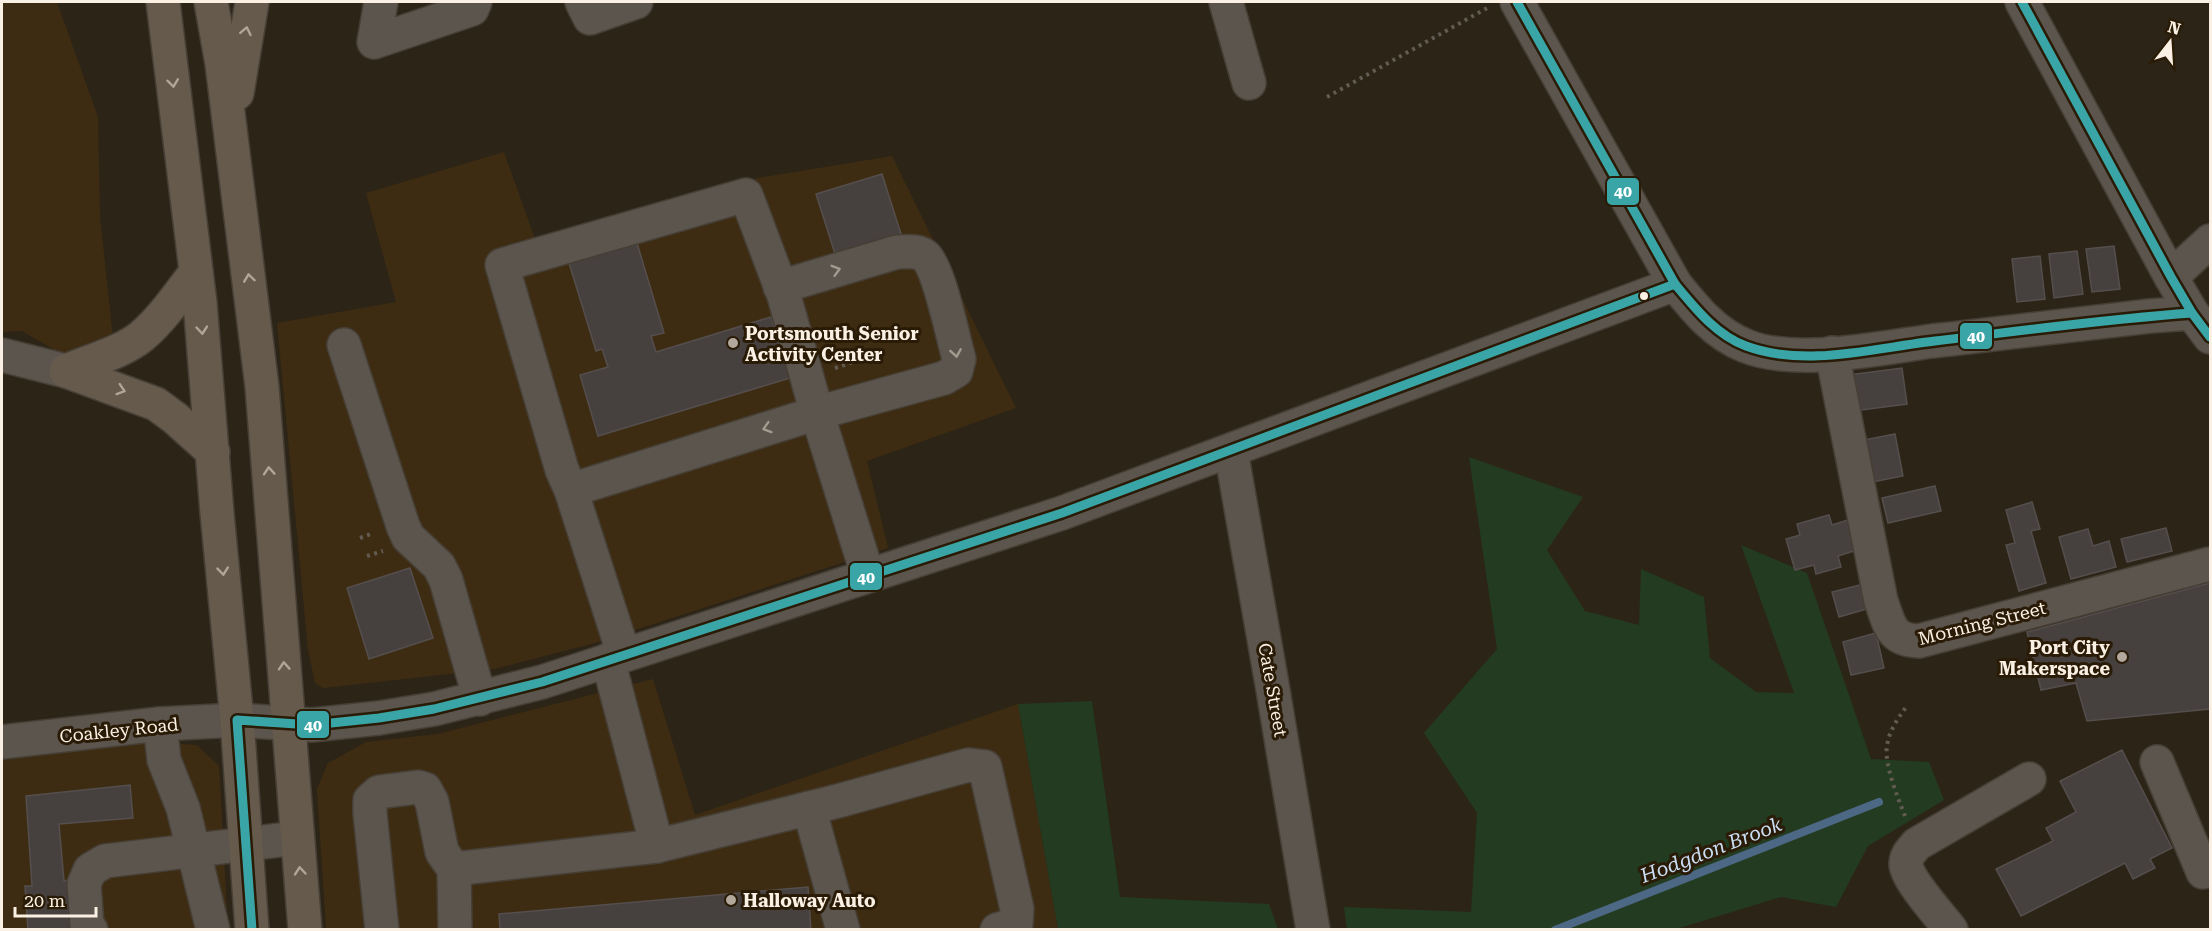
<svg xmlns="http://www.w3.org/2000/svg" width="2212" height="931" viewBox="0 0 2212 931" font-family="'Roboto Serif',serif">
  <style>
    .built { fill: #3e2c12 }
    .green { fill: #233b21 }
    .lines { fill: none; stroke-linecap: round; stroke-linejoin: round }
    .stream { stroke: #4d6885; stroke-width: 8 }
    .building { fill: #46413f; stroke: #544e4d; stroke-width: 1.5 }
    .minor-casing { stroke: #463f35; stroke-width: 36 }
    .major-casing { stroke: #463f35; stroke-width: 36 }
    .path { stroke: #625b52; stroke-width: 4; stroke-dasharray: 3 4.5; stroke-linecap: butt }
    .minor { stroke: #5c554d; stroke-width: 33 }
    .major { stroke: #665a4d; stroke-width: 33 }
    .bus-1-casing { stroke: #2a1b06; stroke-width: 14 }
    .bus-1 { stroke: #3aa5a7; stroke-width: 9 }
    .oneway { stroke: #b0a598 }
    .oneway2 { stroke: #a39b90 }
    .bus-dot { fill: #faf0e3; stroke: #2a1b06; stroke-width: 2 }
    .poi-dot { fill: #b2a99c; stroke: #2a1b06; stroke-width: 2 }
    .labels { text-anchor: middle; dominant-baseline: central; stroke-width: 6; stroke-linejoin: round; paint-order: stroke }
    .poi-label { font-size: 18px; font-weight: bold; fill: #faf0e3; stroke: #2a1b06; text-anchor: start }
    .street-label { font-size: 18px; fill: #faf0e3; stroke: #2a1b06 }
    .water-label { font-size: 20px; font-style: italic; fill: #cadef4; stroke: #2a1b06 }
    .line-badge { stroke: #2a1b06; stroke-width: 2 }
    .badge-label { font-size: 16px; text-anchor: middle; font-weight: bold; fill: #fff }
  </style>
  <rect width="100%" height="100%" fill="#2c2417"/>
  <g class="built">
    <polygon points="2,2 57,2 98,117 100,217 113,338 80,352 58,352 22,331 2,332"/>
    <polygon points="504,152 536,242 661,209 757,178 892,156 1016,408 867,461 888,548 595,643 494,669 323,688 315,683 308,650 277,323 396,302 366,193"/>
    <polygon points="653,679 695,815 1018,704 1058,929 326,929 317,789 328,763 366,742 438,734"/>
    <polygon points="148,742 197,745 219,766 228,929 2,929 2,760"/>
  </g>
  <g class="green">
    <polygon points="1469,457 1583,497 1547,550 1585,611 1639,625 1641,569 1704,597 1710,658 1756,692 1794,693 1741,545 1807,573 1871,759 1929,762 1944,800 1868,846 1836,907 1781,897 1673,930 1347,930 1344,907 1471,912 1477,813 1424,733 1497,649"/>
    <polygon points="1092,701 1120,897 1269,904 1278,929 1058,929 1018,704"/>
  </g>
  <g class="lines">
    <polyline class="stream" points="1555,930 1879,802"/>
  </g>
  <g class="building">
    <polygon points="882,174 902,237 836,257 816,194"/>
    <polygon points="637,243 664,333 651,336 656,352 771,317 790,378 598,436 580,375 608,367 602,349 596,351 569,263"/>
    <polygon points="2114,246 2120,289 2092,292 2086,249"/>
    <polygon points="2077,251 2083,294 2054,298 2049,254"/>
    <polygon points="2040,256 2045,299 2017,302 2012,259"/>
    <polygon points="1902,368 1907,404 1854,411 1849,375"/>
    <polygon points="1895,434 1903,476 1872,482 1864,440"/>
    <polygon points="1935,486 1941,511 1888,523 1882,498"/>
    <polygon points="2032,502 2040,529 2031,531 2046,583 2019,591 2006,545 2015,543 2006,510"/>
    <polygon points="1829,515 1832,525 1848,520 1857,550 1838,556 1841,567 1816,574 1814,565 1795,570 1786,539 1800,535 1797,524"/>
    <polygon points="2166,528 2172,551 2127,562 2121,539"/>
    <polygon points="2088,529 2093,546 2109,541 2116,567 2071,579 2059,537"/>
    <polygon points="410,568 433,638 369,659 347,588"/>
    <polygon points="2210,583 2210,709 2087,721 2076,683 2041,690 2027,632"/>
    <polygon points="1864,584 1870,608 1839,617 1832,592"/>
    <polygon points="1876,633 1884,668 1851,675 1843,642"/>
    <polygon points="2122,750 2172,848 2150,859 2155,868 2133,879 2125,863 2021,916 1996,869 2053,841 2046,828 2076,812 2060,781"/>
    <polygon points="130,785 133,818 59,824 64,881 71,880 75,930 28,930 25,886 32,886 26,796"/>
    <polygon points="808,887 811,930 500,930 499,914"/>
  </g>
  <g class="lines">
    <defs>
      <g id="minor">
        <polyline points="381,2 374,42 472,9 475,2"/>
        <polyline points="582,2 590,18 636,2"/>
        <polyline points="1226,2 1249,83"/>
        <path d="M 1517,2 L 1675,284 C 1695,309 1715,334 1746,346 C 1794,366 1881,348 1932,341 C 2005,333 2078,324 2150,316 L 2192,313"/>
        <polyline points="2022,2 2171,277 2192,313 2210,337"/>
        <polyline points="2171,277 2210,241"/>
        <polyline points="344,345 403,526 408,537 439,566 446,580 480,699"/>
        <path d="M 1832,353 L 1881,601 C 1890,625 1890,640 1919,641 L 2210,564"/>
        <polyline points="2,355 66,371"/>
        <polyline points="1231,451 1273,690 1313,930"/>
        <path d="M 571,490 L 817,413 L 944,378 L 956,371 L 959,359 C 953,338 939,268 925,256 C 918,250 906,252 897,252 L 780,287"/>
        <polyline points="624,655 571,490 562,470 502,265 746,195 784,296 817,413 868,576"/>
        <polyline points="608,660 657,846"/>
        <polyline points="160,724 164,760 183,808 213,930"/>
        <polyline points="2,742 160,724 237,720 312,725 379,718 434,709 542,682 1062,513 1675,284"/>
        <polyline points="2157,762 2203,872"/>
        <polyline points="809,808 843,930"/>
        <polyline points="454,869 657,846 838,801 968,765 985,767 1017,909 1016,924 997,930"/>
        <polyline points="91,930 87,925 84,884 90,870 105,861 297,838"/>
        <polyline points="382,930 370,813 370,800 379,792 418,787 425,789 432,802 442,852 454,869 455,930"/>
        <path d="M 1951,930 C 1941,917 1905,877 1906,864 C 1906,855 1912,850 1917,844 L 2029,779"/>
      </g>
      <g id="major">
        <polyline points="163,2 200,303 217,513 237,720 252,930"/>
        <polyline points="211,2 222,64 262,387 305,930"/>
        <polyline points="237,93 252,2"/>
        <polyline points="66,371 156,404 175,418 213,452"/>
        <path d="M 66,371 C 89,361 123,352 142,336 C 163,318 179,294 196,272"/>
      </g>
    </defs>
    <use href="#minor" class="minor-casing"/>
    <use href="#major" class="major-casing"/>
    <g class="path">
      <polyline points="1327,97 1489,7"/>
      <polyline points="835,368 875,355"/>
      <polyline points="360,538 374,533"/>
      <polyline points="367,556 383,551"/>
      <path d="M 1905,816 C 1898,798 1884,765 1887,746 C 1889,731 1897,720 1906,707"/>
    </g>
    <use href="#minor" class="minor"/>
    <use href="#major" class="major"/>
    <defs>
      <g id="bus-1">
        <path d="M 1517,2 L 1675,284 C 1695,308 1716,335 1746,346 C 1805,368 1874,348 1935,341 C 2020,331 2106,319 2192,313"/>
        <polyline points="2022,2 2171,277 2192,313 2210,337"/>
        <polyline points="252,930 237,720 312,725 379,718 434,709 542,682 1062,513 1675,284"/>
      </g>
    </defs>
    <use href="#bus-1" class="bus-1-casing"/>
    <use href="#bus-1" class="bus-1"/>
  </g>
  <defs><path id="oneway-chevron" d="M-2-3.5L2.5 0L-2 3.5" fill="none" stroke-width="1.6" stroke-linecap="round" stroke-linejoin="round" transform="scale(1.5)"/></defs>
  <g class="oneway">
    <use href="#oneway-chevron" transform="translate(246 31) rotate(-79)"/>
    <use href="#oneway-chevron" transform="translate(173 83) rotate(83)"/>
    <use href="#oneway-chevron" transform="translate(249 278) rotate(-98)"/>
    <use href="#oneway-chevron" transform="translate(202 330) rotate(85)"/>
    <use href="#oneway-chevron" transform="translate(121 390) rotate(18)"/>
    <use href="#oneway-chevron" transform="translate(269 471) rotate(-94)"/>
    <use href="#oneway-chevron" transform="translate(223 571) rotate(84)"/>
    <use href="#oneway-chevron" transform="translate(284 666) rotate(-94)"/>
    <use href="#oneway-chevron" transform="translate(300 871) rotate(-95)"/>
  </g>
  <g class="oneway2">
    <use href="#oneway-chevron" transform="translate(836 270) rotate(-16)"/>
    <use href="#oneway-chevron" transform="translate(956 353) rotate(81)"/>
    <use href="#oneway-chevron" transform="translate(767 428) rotate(163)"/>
  </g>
  <circle class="bus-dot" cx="1644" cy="296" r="5"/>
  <g class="poi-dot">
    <circle cx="733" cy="343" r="6"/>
    <circle cx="2122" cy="657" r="6"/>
    <circle cx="731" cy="900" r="6"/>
  </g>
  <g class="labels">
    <g class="poi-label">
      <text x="745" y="333">Portsmouth Senior<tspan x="745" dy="21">Activity Center</tspan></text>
      <text x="2110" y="647" text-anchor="end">Port City<tspan x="2110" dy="21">Makerspace</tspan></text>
      <text x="743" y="900">Halloway Auto</text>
    </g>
    <g class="street-label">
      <text transform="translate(1982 623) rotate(-14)">Morning Street</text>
      <text transform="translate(1273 690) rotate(80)">Cate Street</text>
      <text transform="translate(119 730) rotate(-6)">Coakley Road</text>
    </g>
    <g class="water-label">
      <text transform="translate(1711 850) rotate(-21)">Hodgdon Brook</text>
    </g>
  </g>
  <g class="line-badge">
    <rect x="1606" y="177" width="34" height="29" rx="6" fill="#3aa5a7"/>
    <rect x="1959" y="322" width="34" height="28" rx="6" fill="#3aa5a7"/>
    <rect x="849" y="562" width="34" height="29" rx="6" fill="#3aa5a7"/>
    <rect x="296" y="710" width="34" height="29" rx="6" fill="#3aa5a7"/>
  </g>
  <g class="badge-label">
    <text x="1623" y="197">40</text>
    <text x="1976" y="342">40</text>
    <text x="866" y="583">40</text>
    <text x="313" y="731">40</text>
  </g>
  <rect width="2212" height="931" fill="none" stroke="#faf0e3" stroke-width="6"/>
  <g transform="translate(2170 42) rotate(17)" stroke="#2a1b06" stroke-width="4.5" paint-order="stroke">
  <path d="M0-4.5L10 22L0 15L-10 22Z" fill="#faf0e3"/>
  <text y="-9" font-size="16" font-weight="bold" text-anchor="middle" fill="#faf0e3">N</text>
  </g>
  <path d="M15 907v9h81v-9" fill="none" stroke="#faf0e3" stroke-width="3"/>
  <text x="24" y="907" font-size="18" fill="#faf0e3" stroke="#2a1b06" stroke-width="4.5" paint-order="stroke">20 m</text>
</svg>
